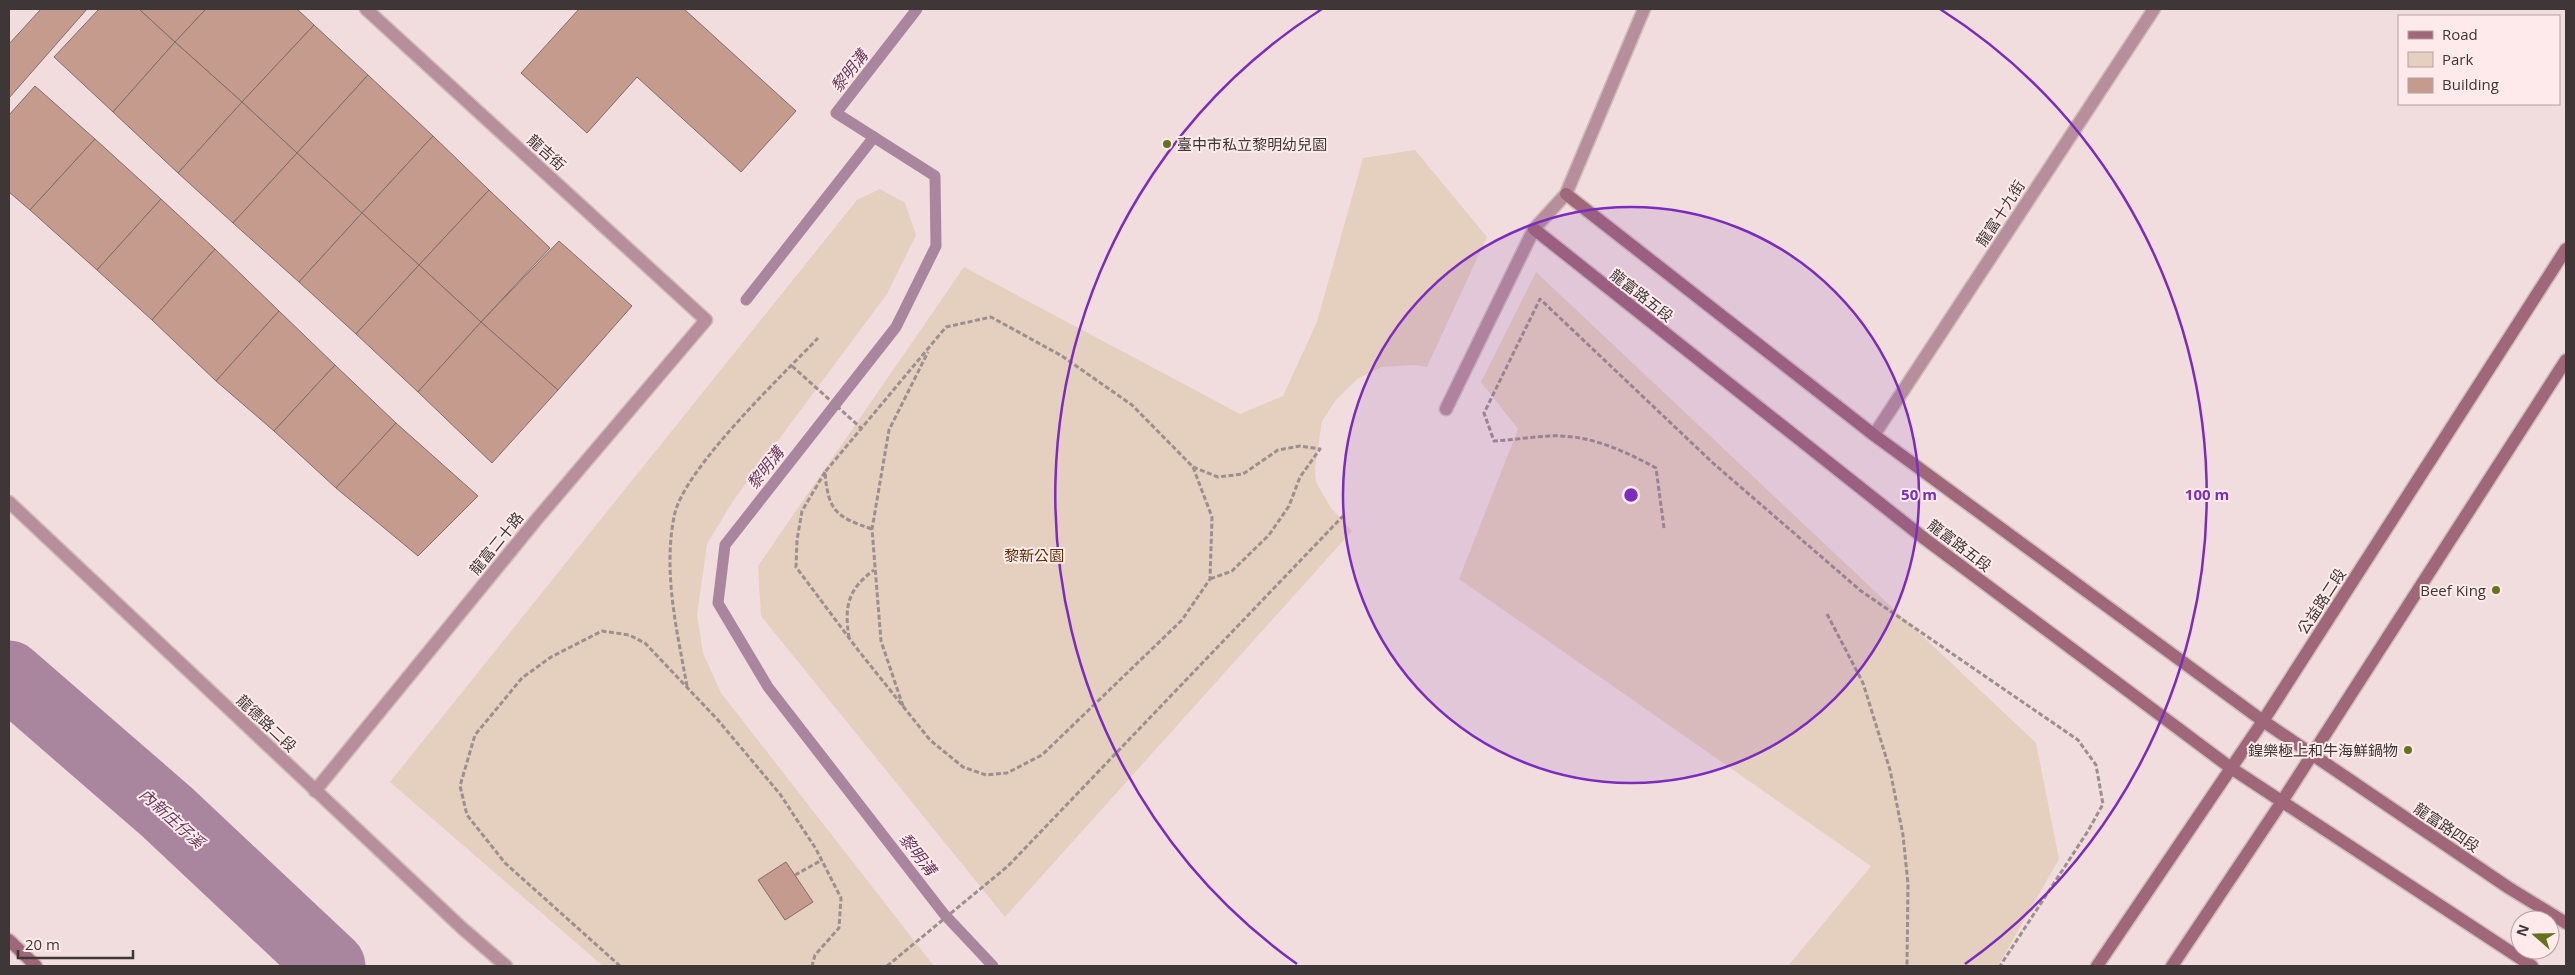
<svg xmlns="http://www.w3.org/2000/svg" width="2575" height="975" viewBox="0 0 2575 975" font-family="'Open Sans','Noto Sans TC',sans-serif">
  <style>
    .green { fill: #e5cfbe }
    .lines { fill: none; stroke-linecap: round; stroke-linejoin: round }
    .stream { stroke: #a9869e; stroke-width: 11 }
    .river { stroke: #a9869e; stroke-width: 69 }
    .building { fill: #c59b8e; stroke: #7f6e69 }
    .street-casing { stroke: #cdbcbc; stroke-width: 15 }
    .secondary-casing { stroke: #cdbcbc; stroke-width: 15 }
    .path { stroke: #9d8f8f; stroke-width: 3; stroke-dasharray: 5 2.5; stroke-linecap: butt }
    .street { stroke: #b78f9c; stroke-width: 12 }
    .secondary { stroke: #a0677a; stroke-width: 12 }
    .ring { fill: none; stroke: #7b2cbf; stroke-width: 2.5 }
    .poi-dot { fill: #63721d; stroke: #feeaea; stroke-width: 2 }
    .labels { text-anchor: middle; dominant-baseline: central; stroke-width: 4; stroke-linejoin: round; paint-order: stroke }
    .poi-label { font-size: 15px; fill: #3f3737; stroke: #feeaea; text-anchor: end }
    .street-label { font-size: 15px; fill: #3f3737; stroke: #feeaea }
    .park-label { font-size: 15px; fill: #5f3205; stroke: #feeaea }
    .water-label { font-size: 16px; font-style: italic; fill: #69395d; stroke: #feeaea }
    .centre { fill: #7b2cbf; stroke: #feeaea; stroke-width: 2.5 }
    .ring-label { font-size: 15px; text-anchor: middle; font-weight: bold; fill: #7b2cbf; stroke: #feeaea; stroke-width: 4; stroke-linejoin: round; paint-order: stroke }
  </style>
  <rect width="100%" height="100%" fill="#f1dddd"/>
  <g class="green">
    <polygon points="1415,150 1487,237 1427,367 1414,365 1382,367 1357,379 1336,400 1322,421 1315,468 1316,482 1331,508 1352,531 1005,917 761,616 758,566 964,267 1240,414 1283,396 1317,322 1363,158"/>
    <polygon points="880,189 905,203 916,235 887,294 733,501 707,544 697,615 703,653 721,693 934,966 603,966 390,782 857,200"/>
    <polygon points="1536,272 2036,743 2059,859 1998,966 1788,966 1871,866 1459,579 1518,429 1481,382"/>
  </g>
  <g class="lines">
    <g class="stream">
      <polyline points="917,9 836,113 935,176 936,246 896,327 725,545 718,603 768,687 944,914 993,966"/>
      <polyline points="746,300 874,137"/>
    </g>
    <polyline class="river" points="9,675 167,812 331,966"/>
  </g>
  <g class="building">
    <polygon points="41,9 87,9 9,98 9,44"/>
    <polygon points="99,9 139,9 175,42 113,112 54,57"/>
    <polygon points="139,9 206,9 175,42"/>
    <polygon points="206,9 297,9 314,25 242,102 175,42"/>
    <polygon points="579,9 684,9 796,111 741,172 637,77 587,133 521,73"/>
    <polygon points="314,25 368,75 297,153 242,102"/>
    <polygon points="175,42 242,102 178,173 113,112"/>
    <polygon points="368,75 433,136 362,213 297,153"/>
    <polygon points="35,86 95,139 30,210 9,192 9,115"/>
    <polygon points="242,102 297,153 233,223 178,173"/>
    <polygon points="433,136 489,190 419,265 362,213"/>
    <polygon points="95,139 161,199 97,270 30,210"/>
    <polygon points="297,153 362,213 299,282 233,223"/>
    <polygon points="489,190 550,248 481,322 419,265"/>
    <polygon points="161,199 215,249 152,320 97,270"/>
    <polygon points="362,213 419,265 356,334 299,282"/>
    <polygon points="559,241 632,306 558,390 481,322"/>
    <polygon points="215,249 279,311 216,381 152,320"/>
    <polygon points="419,265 481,322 418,392 356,334"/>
    <polygon points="279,311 335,365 274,431 216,381"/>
    <polygon points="481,322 558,390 492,463 418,392"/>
    <polygon points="335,365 396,423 336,488 274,431"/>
    <polygon points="396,423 478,496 418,556 336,488"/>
    <polygon points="786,862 813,902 785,920 758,880"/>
  </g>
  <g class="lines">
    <defs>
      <g id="street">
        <polyline points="1446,409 1534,229 1566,194 1644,9"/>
        <polyline points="1874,435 2154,9"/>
        <polyline points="9,502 462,928 506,966"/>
        <polyline points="315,791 537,519 706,320 366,9"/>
      </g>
      <g id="secondary">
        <polyline points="1566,194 1874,435 2263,721 2509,888 2566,923"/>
        <polyline points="1534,229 1925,539 2231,768 2532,966"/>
        <polyline points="9,940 36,966"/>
        <polyline points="2097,966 2263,721 2566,249"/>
        <polyline points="2172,966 2281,803 2566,360"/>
      </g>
    </defs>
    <use href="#street" class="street-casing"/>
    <use href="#secondary" class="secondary-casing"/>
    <g class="path">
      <polyline points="792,366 861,428"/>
      <polyline points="1193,467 1218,477 1243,474 1278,450 1300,446 1320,449 1300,477 1289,506 1269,535 1232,571 1210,579"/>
      <path d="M 825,472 L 802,511 L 797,540 L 796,567 L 858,650 L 930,740 L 963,767 L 986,775 L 1007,773 L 1042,755 L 1182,620 L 1210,579 L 1212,517 L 1193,467 L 1132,405 L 1062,356 L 991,317 L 946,327 L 825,472 C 828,511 836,517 872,529"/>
      <path d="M 1664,528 L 1656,468 C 1623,450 1588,434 1549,436 C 1531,437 1512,440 1494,441 L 1484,413 L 1540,299 L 1714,464 L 1861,591 L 2078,740 L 2096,765 L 2103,804 L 2088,831 L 2000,966"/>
      <polyline points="1827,614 1863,683 1890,770 1903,835 1908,884 1907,966"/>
      <path d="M 849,638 C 844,606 848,589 874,570"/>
      <path d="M 687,686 C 677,631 663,573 674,517 C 682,470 783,375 818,338"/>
      <polyline points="903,706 881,641 872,529 889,430 928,352"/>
      <polyline points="795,875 822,860"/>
      <polyline points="620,966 505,863 467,815 460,786 475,735 522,678 551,657 602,631 629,635 645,643 717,719 780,794 816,849 841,898 839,928 815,955 812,966"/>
      <polyline points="887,966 1008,866 1343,516"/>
    </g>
    <use href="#street" class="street"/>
    <use href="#secondary" class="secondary"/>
  </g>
  <circle cx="1631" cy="495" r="288" fill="#7b2cbf" fill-opacity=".12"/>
  <g class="ring">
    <circle cx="1631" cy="495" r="288"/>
    <path d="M1297 964A576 576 0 0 1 1322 9M1940 9A576 576 0 0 1 1965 964"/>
  </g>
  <g class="poi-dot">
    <circle cx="1167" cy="144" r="5"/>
    <circle cx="2496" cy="590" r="5"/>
    <circle cx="2408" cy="750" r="5"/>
  </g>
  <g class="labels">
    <g class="poi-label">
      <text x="1177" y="144" text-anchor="start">臺中市私立黎明幼兒園</text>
      <text x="2486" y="590">Beef King</text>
      <text x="2398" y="750">鍠樂極上和牛海鮮鍋物</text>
    </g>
    <g class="street-label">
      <text transform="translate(547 152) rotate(42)">龍吉街</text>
      <text transform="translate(2000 213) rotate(-57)">龍富十九街</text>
      <text transform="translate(1642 295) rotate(38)">龍富路五段</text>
      <text transform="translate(496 543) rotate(-51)">龍富二十路</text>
      <text transform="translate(1960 545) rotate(37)">龍富路五段</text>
      <text transform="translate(2321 601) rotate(-57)">公益路二段</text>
      <text transform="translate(267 723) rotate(43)">龍德路二段</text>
      <text transform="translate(2447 827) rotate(34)">龍富路四段</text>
    </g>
    <g class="park-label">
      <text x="1034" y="555">黎新公園</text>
    </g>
    <g class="water-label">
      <text transform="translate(849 71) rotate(-52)">黎明溝</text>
      <text transform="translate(765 468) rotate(-52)">黎明溝</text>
      <text transform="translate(172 818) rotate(42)">內新庄仔溪</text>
      <text transform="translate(918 854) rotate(52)">黎明溝</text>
    </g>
  </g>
  <circle cx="1631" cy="495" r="8" class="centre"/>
  <g class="ring-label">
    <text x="1919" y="500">50 m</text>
    <text x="2207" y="500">100 m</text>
  </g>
  <rect width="2575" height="975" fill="none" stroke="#3f3737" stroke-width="20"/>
  <rect x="2398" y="15" width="162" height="90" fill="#feeaea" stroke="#b2a2a2"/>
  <rect x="2408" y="31" width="25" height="8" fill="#a0677a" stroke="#b2a2a2"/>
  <text x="2442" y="40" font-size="15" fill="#3f3737">Road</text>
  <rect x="2408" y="52" width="25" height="15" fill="#e5cfbe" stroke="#b2a2a2"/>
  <text x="2442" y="65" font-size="15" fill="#3f3737">Park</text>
  <rect x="2408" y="78" width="25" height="15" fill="#c59b8e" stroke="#b2a2a2"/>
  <text x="2442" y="90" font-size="15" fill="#3f3737">Building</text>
  <g transform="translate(2535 935) rotate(290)"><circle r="24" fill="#feeaea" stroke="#b2a2a2"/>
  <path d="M0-4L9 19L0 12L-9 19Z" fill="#63721d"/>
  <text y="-8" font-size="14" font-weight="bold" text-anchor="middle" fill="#3f3737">N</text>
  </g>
  <path d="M18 950v8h115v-8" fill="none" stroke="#3f3737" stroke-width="2.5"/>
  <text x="25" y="950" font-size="15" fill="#3f3737" stroke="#feeaea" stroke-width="4" paint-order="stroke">20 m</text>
</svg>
